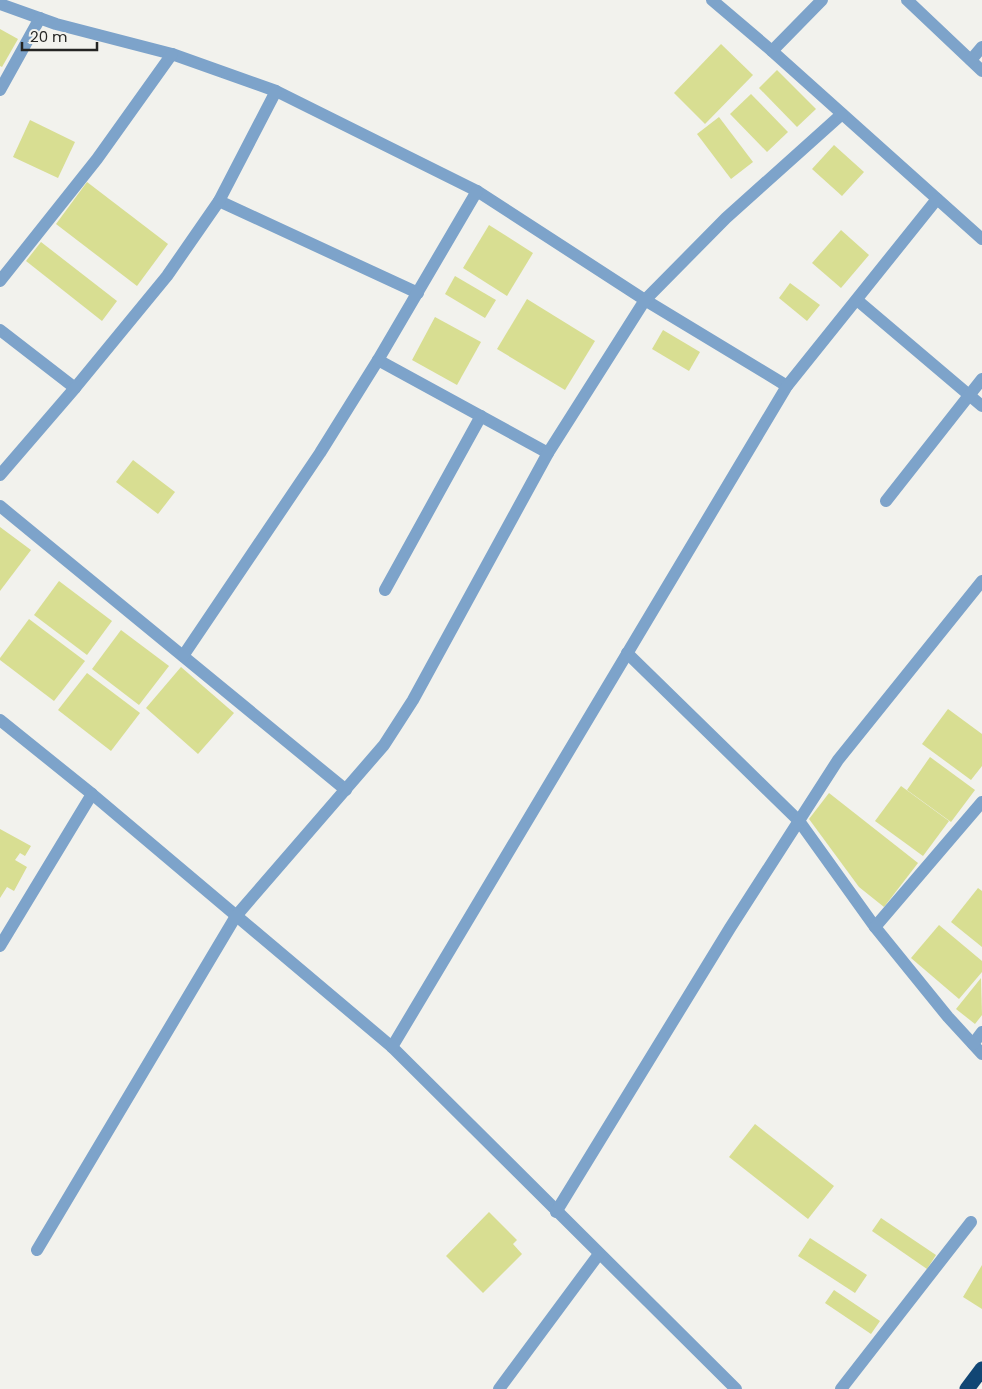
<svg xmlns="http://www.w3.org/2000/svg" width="982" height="1389" viewBox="0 0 982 1389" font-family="Poppins,sans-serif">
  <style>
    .building { fill: #d8de92 }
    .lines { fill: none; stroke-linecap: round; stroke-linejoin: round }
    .minor { stroke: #7da3ca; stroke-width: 12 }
    .highway { stroke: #114674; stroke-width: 15 }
  </style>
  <rect width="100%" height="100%" fill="#f2f2ed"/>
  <g class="building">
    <polygon points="0,29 18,39 2,67 0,66"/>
    <polygon points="721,44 753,75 705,124 674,93"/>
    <polygon points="777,70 816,109 797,127 759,88"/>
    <polygon points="751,94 788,132 767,152 730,114"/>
    <polygon points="719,117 753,162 731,179 697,134"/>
    <polygon points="30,120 75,142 58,178 13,157"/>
    <polygon points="834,145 864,172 842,196 812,169"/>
    <polygon points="87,182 168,244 137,286 56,224"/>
    <polygon points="489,225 533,253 507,296 463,268"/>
    <polygon points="841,230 869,255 841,288 812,263"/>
    <polygon points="41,242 117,301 102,321 26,261"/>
    <polygon points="455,276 496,300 485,318 445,294"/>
    <polygon points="790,283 820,305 807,321 779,298"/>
    <polygon points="527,299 595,341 565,390 497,349"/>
    <polygon points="435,317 481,342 457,385 412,360"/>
    <polygon points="663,330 700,352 689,371 652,349"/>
    <polygon points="133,460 175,492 158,514 116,482"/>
    <polygon points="0,527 31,550 0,591"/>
    <polygon points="59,581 112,621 87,655 34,615"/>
    <polygon points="29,619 85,661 54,701 0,660 0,658"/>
    <polygon points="121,630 169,666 139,705 92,669"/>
    <polygon points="181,667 234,713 198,754 146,708"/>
    <polygon points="87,673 140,713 111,751 58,710"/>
    <polygon points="948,709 982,734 982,766 971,780 922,744"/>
    <polygon points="930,757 975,790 951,822 907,790"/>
    <polygon points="901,786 949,821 923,856 875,821"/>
    <polygon points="829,793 918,863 884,907 859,887 809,819"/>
    <polygon points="0,829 31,846 25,856 20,853 15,860 27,867 14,891 7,887 0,898"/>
    <polygon points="978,888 982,891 982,947 951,922"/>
    <polygon points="939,925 982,961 982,972 959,999 911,958"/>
    <polygon points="981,978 982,1015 975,1024 956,1009"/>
    <polygon points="755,1124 834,1186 808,1219 729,1157"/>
    <polygon points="489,1212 517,1240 513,1244 522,1254 483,1293 446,1256"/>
    <polygon points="881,1218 936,1255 927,1269 872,1231"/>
    <polygon points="810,1238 867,1275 855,1293 798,1256"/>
    <polygon points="982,1265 982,1309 963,1297"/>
    <polygon points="834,1290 880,1321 871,1334 825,1303"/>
  </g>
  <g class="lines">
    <g class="minor">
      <polyline points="712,0 772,51"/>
      <polyline points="822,0 772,51 982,239"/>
      <polyline points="907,0 982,71"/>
      <polyline points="0,4 56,24 172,54 276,91 477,191 645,300 787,386"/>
      <polyline points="971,60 982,47"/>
      <polyline points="0,90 40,18"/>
      <polyline points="219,201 418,293"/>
      <polyline points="0,281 97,159 172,54"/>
      <polyline points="857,300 982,406"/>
      <polyline points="0,330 75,388"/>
      <polyline points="378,360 548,453"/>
      <polyline points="0,475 75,388 167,276 219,201 276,91"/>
      <polyline points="886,501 982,379"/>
      <polyline points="0,506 346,790"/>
      <polyline points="385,590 481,416"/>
      <polyline points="627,653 799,821 875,927 948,1017 982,1054"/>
      <polyline points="183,656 320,453 378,360 477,191"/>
      <polyline points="0,720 92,794 392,1047 736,1389"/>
      <polyline points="875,927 982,802"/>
      <polyline points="0,946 92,794"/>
      <polyline points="973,1044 982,1032"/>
      <polyline points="392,1047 787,386 937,199"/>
      <polyline points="556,1212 730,928 838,760 982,581"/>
      <polyline points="37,1250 236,916 384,745 413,700 548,453 645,300 726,218 842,114"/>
      <polyline points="499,1389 599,1254"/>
      <polyline points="841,1389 971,1222"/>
    </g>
    <polyline class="highway" points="967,1389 982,1369"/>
  </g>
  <path d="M22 42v8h75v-8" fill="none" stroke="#252523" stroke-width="2.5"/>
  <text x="30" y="42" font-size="15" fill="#252523" stroke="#f2f2ed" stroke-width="4" paint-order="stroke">20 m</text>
</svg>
